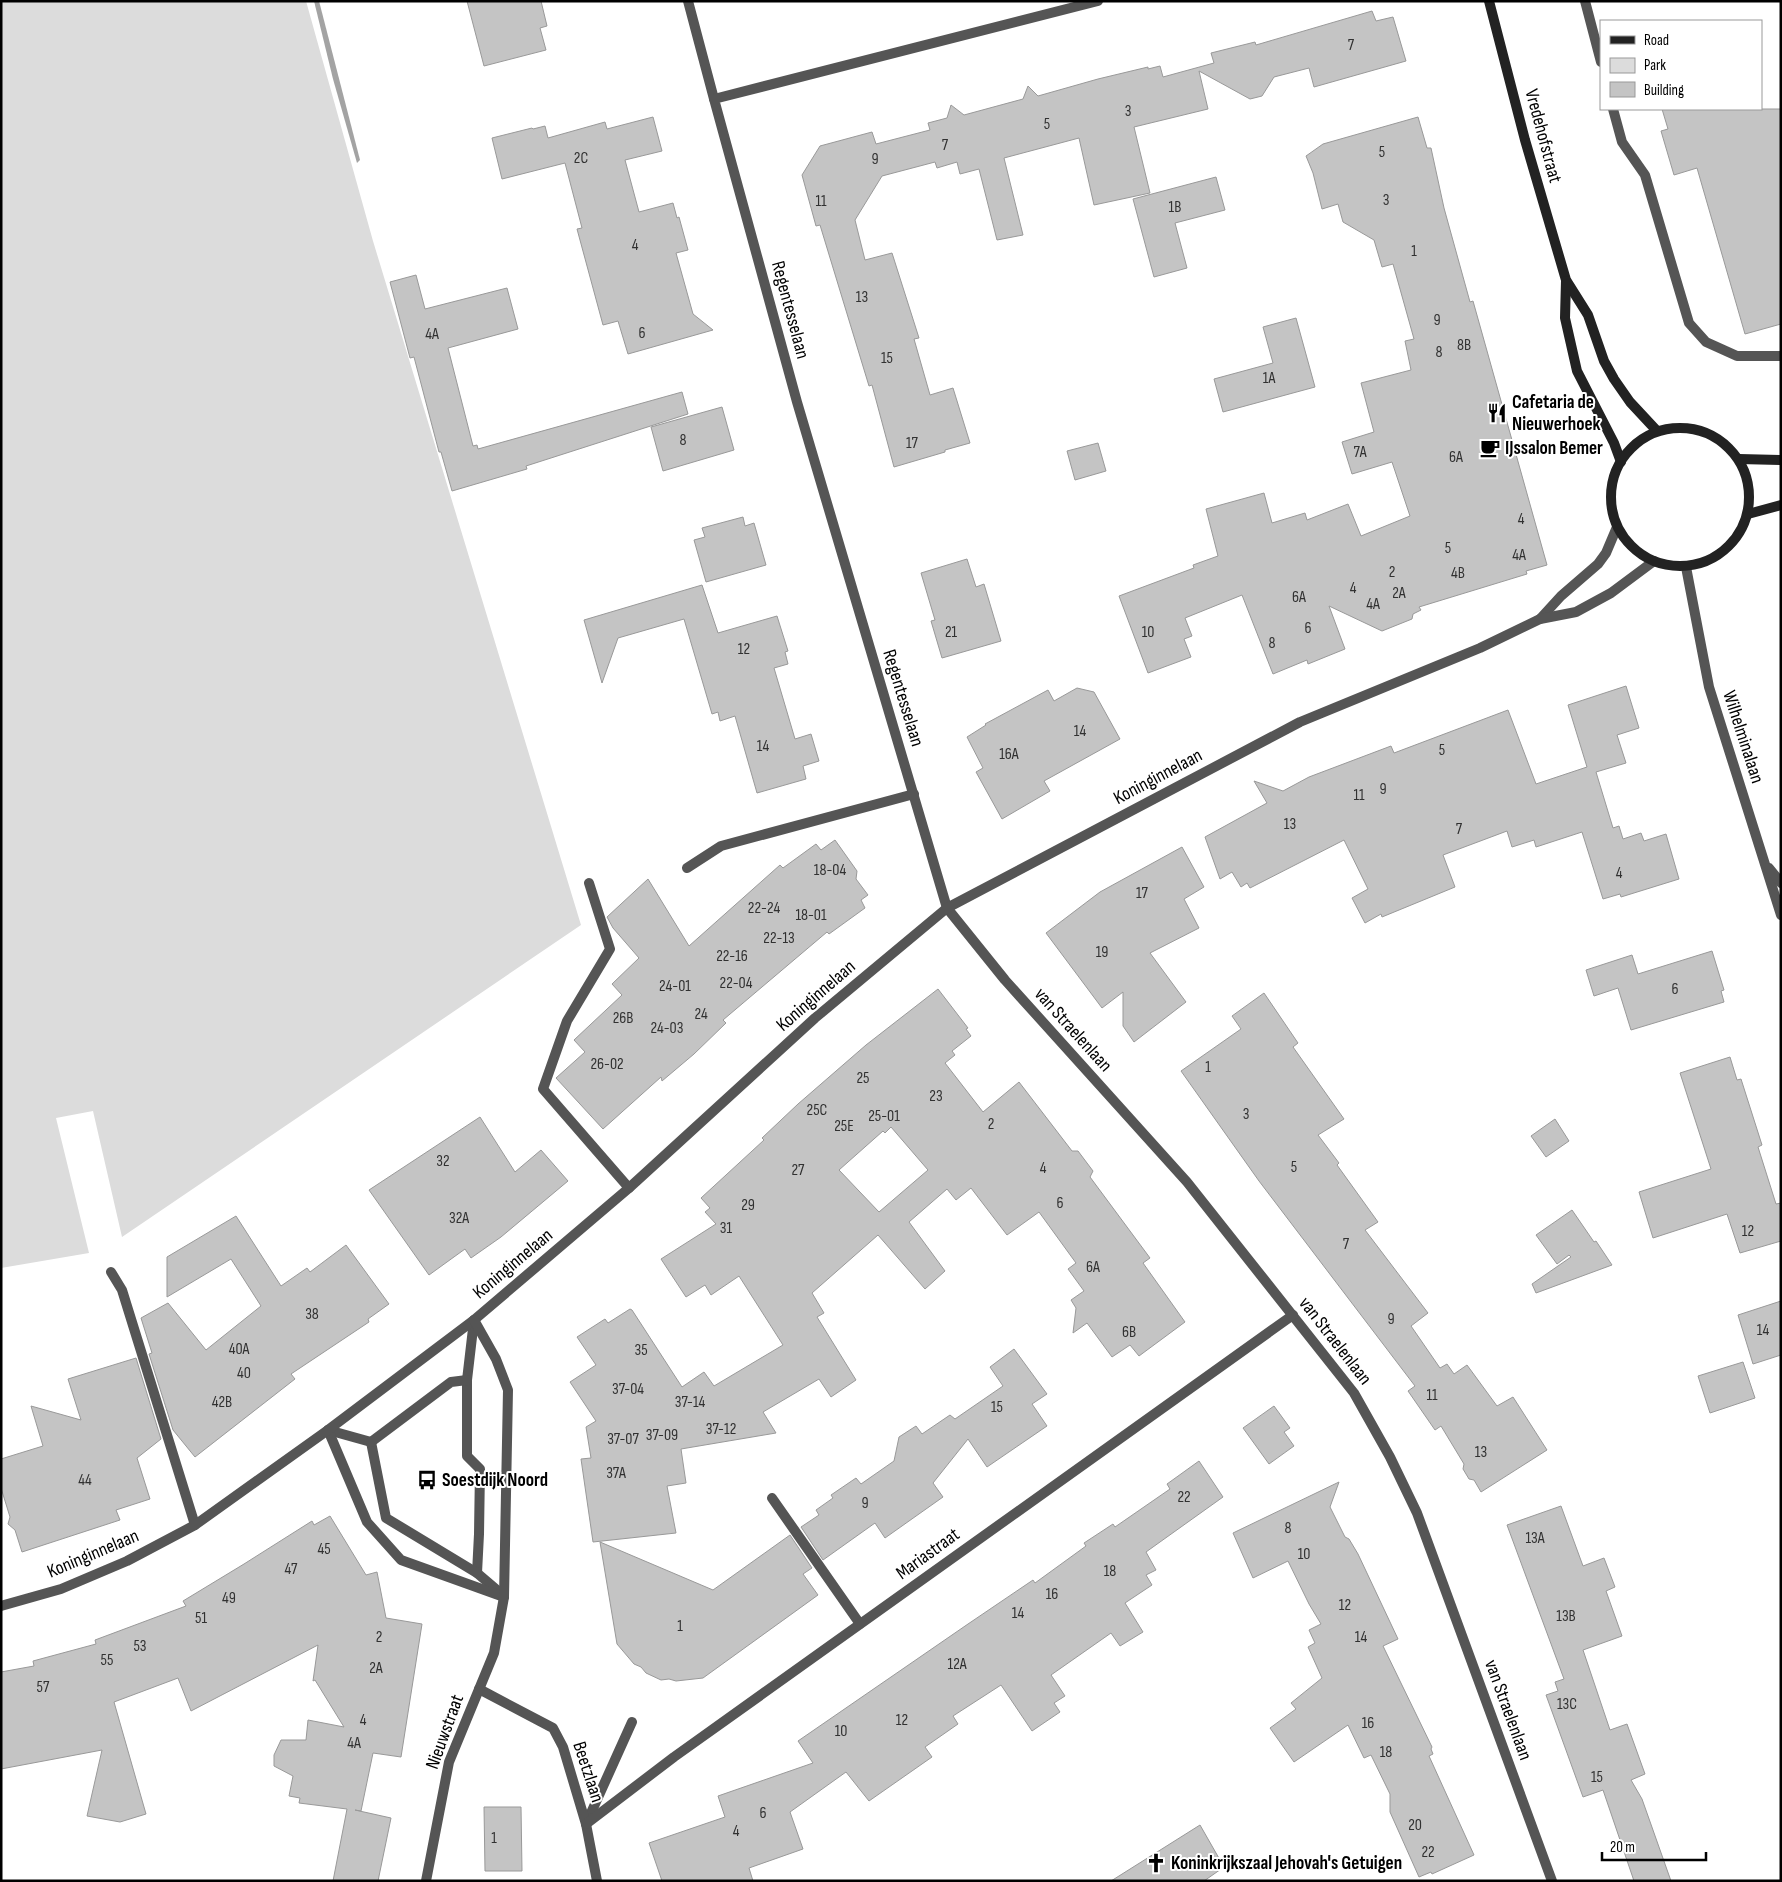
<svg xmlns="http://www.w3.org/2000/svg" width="1782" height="1882" viewBox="0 0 1782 1882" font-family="'Sofia Sans Condensed',sans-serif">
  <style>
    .green { fill: #dcdcdc }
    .water { fill: #a3a3a3 }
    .building { fill: #c4c4c4; stroke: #999; fill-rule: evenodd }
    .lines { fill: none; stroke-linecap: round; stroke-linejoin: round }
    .service { stroke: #555; stroke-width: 10 }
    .minor { stroke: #555; stroke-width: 10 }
    .secondary { stroke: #222; stroke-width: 10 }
    .labels { text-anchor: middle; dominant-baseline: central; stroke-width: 4; stroke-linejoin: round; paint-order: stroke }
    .number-label { font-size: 16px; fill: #313131 }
    .street-label { font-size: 19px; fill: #000; stroke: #fff }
    .poi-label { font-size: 19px; font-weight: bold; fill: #000; stroke: #fff; text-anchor: start }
  </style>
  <rect width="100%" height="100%" fill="#fff"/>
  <polygon class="green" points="1,1 306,1 373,241 581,925 122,1237 93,1111 56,1118 89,1253 1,1268"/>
  <polygon class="water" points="314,1 319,1 360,160 357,163 333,79"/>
  <g class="building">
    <polygon points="467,1 541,1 547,26 540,28 546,50 484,66"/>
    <polygon points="1372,11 1376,21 1393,17 1406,61 1314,87 1309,68 1274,77 1262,96 1250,99 1199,71 1208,109 1134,127 1150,193 1094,205 1079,138 1004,158 1023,235 997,240 979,169 960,174 957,162 937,168 935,162 882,176 855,220 865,260 892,253 919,338 914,339 930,395 953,388 970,443 945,450 945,452 894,467 872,385 869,386 820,225 816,226 802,175 820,146 872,132 876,144 930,130 928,123 947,118 951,105 964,115 1023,99 1028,86 1038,96 1098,79 1148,67 1148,69 1160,66 1163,77 1214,63 1211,53 1255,42 1256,45"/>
    <polygon points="1662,109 1781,109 1781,324 1745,334 1697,168 1674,175 1661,131 1668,129"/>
    <polygon points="653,117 662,151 625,160 639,212 673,203 677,218 679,217 688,250 676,253 693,314 713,330 628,354 618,321 603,325 577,229 582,228 565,163 502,179 492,138 532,128 533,129 545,126 548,138 605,122 607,129"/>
    <polygon points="1418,117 1427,148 1431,148 1444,208 1470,302 1473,301 1547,565 1526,571 1527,574 1419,607 1421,610 1413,614 1412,619 1382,631 1329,606 1345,649 1308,664 1307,660 1273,674 1242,595 1185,618 1192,636 1184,639 1191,657 1148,673 1119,596 1194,568 1193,565 1218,556 1206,509 1264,493 1272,523 1305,513 1307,520 1348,504 1361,536 1410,516 1392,462 1352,474 1342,442 1374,432 1361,383 1411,370 1405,341 1414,339 1393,264 1382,267 1374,240 1343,222 1338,204 1322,209 1313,173 1306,156 1323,144"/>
    <polygon points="1216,177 1225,210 1175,223 1187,268 1154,277 1133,199"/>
    <polygon points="416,275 425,309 507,288 518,329 448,348 473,446 477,445 478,449 682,392 688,414 526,466 527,469 452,491 441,452 439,452 414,357 410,358 390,282"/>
    <polygon points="1296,318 1315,387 1223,412 1214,379 1273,363 1263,327"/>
    <polygon points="722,407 734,450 663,471 651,427"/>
    <polygon points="1098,443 1106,471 1075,480 1067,451"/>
    <polygon points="743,517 745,526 754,523 766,565 706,582 694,540 705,537 702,528"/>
    <polygon points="967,559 976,587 984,584 1001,641 942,658 931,621 935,620 921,573"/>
    <polygon points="702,585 718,633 777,616 788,651 785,652 788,664 774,668 795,739 811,734 819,761 803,766 806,779 757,793 735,716 720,721 718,712 712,714 684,619 618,638 602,683 584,620"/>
    <polygon points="1626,686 1639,728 1617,735 1626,763 1596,772 1613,828 1619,826 1623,839 1641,833 1644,841 1666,834 1679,879 1621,897 1620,894 1603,899 1582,832 1536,847 1534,840 1512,847 1507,831 1443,855 1455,887 1382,917 1381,914 1365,923 1352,898 1368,889 1344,840 1250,888 1247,883 1241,887 1232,872 1220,879 1205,837 1267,803 1254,781 1283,791 1309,777 1391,746 1394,753 1508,710 1536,784 1587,767 1568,705"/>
    <polygon points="1077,688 1094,692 1120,739 1044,781 1050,791 1002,819 976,772 983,768 967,737 986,725 985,724 1048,690 1054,701"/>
    <polygon points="835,840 857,871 856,879 868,895 861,900 865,908 829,934 827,932 723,1020 726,1023 694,1054 662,1081 661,1077 603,1129 556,1078 585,1052 574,1040 622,995 612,984 639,958 613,928 607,917 648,879 689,946 780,865 783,868 816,844 821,850"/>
    <polygon points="1182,847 1204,887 1184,899 1199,928 1150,953 1186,1002 1134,1042 1123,1026 1123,992 1102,1008 1046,933 1100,892"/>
    <polygon points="1712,951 1724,990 1721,991 1724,1002 1631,1030 1618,988 1594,996 1586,970 1632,955 1638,974"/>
    <path d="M 938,989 L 968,1028 L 966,1029 L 971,1036 L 952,1051 L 955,1055 L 945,1063 L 983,1112 L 1019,1082 L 1072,1151 L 1078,1151 L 1093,1171 L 1090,1177 L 1150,1258 L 1143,1263 L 1185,1322 L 1139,1356 L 1130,1345 L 1112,1357 L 1087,1323 L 1073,1333 L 1076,1308 L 1071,1300 L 1084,1291 L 1068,1269 L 1076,1263 L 1039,1212 L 1007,1235 L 971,1188 L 956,1200 L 947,1189 L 909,1222 L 945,1271 L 925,1289 L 878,1235 L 812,1293 L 824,1313 L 817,1317 L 856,1380 L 831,1397 L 819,1379 L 763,1412 L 776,1433 L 681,1449 L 686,1483 L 667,1486 L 676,1533 L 593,1542 L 581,1459 L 591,1458 L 586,1427 L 596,1421 L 570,1382 L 596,1365 L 577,1337 L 605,1319 L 608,1323 L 630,1309 L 632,1310 L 682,1387 L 704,1372 L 714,1386 L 783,1345 L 739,1276 L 711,1295 L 705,1285 L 686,1297 L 661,1259 L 716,1224 L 705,1212 L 710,1208 L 701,1198 L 764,1140 L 762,1138 L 798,1104 L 866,1045 ZM 891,1127 L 928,1170 L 879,1212 L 839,1170 L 883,1131 L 885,1133 Z"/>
    <polygon points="1264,993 1298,1043 1293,1047 1344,1119 1318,1135 1339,1163 1337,1165 1378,1222 1365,1230 1428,1313 1411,1326 1440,1368 1447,1364 1454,1374 1467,1365 1497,1406 1513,1397 1547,1450 1481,1492 1474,1480 1469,1479 1463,1469 1464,1464 1441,1426 1435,1430 1408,1391 1415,1386 1259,1181 1181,1071 1241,1029 1232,1016"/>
    <polygon points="1730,1057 1737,1080 1741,1079 1762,1145 1758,1147 1776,1204 1781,1203 1781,1241 1740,1253 1727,1214 1653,1238 1639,1192 1711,1169 1680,1073"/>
    <polygon points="480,1117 515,1172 541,1150 568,1181 501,1237 471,1258 465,1249 429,1275 369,1190"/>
    <polygon points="1555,1119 1569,1141 1546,1157 1531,1136"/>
    <polygon points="1572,1210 1594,1242 1596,1241 1612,1265 1536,1293 1532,1284 1571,1257 1569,1255 1557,1264 1536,1235"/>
    <polygon points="236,1216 281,1286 307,1268 310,1272 346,1245 389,1304 368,1319 369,1322 291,1374 295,1379 195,1457 173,1430 149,1354 152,1353 141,1318 168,1303 206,1350 261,1306 231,1259 167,1297 167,1257"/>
    <polygon points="1781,1301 1781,1355 1753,1364 1738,1315"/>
    <polygon points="1014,1349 1047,1394 1032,1404 1047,1426 987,1467 968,1439 933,1483 943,1497 885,1538 875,1523 823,1560 801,1527 819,1515 816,1510 833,1498 831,1495 856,1478 861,1484 894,1461 899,1437 916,1426 922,1434 950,1415 955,1419 1003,1386 990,1367"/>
    <polygon points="136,1358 161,1439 137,1458 150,1499 116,1510 120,1520 22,1552 15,1530 8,1524 10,1517 1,1488 1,1459 43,1446 31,1406 81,1420 68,1379"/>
    <polygon points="1743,1362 1755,1398 1710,1413 1698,1376"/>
    <polygon points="1274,1406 1290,1428 1284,1432 1294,1446 1269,1464 1243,1428"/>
    <polygon points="1199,1461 1223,1497 1146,1552 1156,1570 1146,1575 1152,1585 1125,1603 1143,1632 1120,1646 1111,1633 1051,1675 1065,1696 1054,1703 1060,1712 1032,1731 1001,1685 953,1716 958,1724 925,1747 932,1757 869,1801 846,1772 790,1812 803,1849 749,1868 753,1881 662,1881 649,1843 725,1817 718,1796 813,1763 798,1741 968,1624 1033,1580 1035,1583 1086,1546 1084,1543 1113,1524 1115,1527 1170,1489 1167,1484"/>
    <polygon points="1339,1482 1330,1507 1345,1537 1349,1539 1358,1554 1398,1639 1383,1646 1432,1747 1431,1749 1433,1754 1429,1756 1474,1855 1432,1874 1431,1872 1419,1877 1390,1812 1390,1794 1371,1755 1364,1758 1348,1725 1294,1762 1270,1728 1296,1709 1291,1703 1322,1678 1308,1647 1315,1643 1309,1630 1321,1624 1309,1604 1288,1561 1253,1578 1233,1533"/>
    <polygon points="1561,1506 1583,1566 1604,1558 1615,1587 1606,1591 1622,1636 1583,1650 1610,1730 1627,1724 1645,1774 1631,1780 1642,1799 1671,1881 1634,1881 1603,1790 1583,1797 1546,1695 1558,1691 1555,1682 1564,1679 1507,1525"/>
    <polygon points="330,1516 366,1575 377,1572 386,1618 422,1624 401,1757 373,1753 361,1811 355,1810 391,1818 378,1881 333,1881 347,1809 299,1803 300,1798 289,1796 293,1776 274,1766 274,1755 281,1740 306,1740 308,1720 344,1727 315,1680 313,1681 318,1645 191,1711 178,1678 114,1702 146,1814 120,1822 87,1816 102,1750 1,1769 1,1672 34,1666 33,1661 96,1644 95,1640 186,1606 183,1601 244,1564 312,1521 314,1525"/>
    <polygon points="790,1535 812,1568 803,1574 818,1595 703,1678 676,1681 669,1679 661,1680 646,1673 641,1667 634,1664 617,1644 600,1542 713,1590"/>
    <polygon points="484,1807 521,1807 522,1871 485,1871"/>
    <polygon points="1200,1825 1224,1867 1204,1881 1111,1881"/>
  </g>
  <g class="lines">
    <g class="service">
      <polyline points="1585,1 1601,62"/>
      <polyline points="1613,109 1622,142 1645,175 1689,323 1706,342 1737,356 1781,356"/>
      <polyline points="687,868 721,846 914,794"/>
      <polyline points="589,883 610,949 567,1021 543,1089 629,1188"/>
      <polyline points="474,1320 467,1380 467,1456 480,1469 479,1534 477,1573"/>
      <polyline points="328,1430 371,1442"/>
      <polyline points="371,1442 386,1518 477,1573 504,1596"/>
      <polyline points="371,1442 451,1382 467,1380"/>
      <polyline points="772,1498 860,1624"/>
      <polyline points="586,1824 632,1722"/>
    </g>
    <g class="minor">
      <polyline points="688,1 714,99"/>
      <polyline points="1098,1 714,99 797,402 947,908 1005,980 1187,1182 1354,1393 1390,1457 1417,1513 1552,1881"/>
      <polyline points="1686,567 1709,687 1781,915"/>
      <polyline points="1540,619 1561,596 1598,564 1606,553 1617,527"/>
      <polyline points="1769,868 1781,883"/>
      <polyline points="111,1272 122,1290 195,1525"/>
      <polyline points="328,1430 367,1522 401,1560 504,1597"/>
      <polyline points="1,1606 61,1589 127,1561 195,1525 328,1430 474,1320 629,1188 815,1018 947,908 1300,722 1480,648 1540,619 1576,612 1611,593 1654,561"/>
      <polyline points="479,1689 553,1728 563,1747 586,1824 597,1881"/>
      <polyline points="586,1824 674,1757 1293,1315"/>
      <polyline points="426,1881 449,1762 494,1653 504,1597 508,1390 496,1359 474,1320"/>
    </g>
    <g class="secondary">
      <polyline points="1489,1 1525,140 1566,280 1588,315 1604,361 1614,379 1630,402 1657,431"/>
      <polyline points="1566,281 1565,318 1577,371 1614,443 1621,462"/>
      <circle cx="1680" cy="497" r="69"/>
      <polyline points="1739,459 1781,460"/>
      <polyline points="1748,514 1781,505"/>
    </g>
  </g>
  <defs>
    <symbol id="restaurant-bare" viewBox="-9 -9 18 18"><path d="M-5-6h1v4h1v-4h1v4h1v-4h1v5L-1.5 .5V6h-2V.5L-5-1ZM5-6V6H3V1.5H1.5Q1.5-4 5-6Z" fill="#000" stroke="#fff" stroke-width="2.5" paint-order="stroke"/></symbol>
    <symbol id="cafe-bare" viewBox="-9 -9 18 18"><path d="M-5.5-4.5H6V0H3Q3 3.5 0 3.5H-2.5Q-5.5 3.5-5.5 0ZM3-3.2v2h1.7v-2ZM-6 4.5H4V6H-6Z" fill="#000" stroke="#fff" stroke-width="2.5" paint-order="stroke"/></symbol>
    <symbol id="bus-bare" viewBox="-9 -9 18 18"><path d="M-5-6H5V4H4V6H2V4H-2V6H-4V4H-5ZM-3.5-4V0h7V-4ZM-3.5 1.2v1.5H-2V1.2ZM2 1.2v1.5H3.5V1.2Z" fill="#000" stroke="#fff" stroke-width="2.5" paint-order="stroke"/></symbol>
    <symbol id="church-bare" viewBox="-9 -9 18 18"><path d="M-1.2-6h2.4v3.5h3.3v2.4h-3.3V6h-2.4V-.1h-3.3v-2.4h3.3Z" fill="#000" stroke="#fff" stroke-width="2.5" paint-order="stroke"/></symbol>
  </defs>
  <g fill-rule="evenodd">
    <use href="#restaurant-bare" x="1483" y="399" width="28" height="28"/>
    <use href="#cafe-bare" x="1476" y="434" width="28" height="28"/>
    <use href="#bus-bare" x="413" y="1466" width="28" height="28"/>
    <use href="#church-bare" x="1142" y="1849" width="28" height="28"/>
  </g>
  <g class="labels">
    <g class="number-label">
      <text x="1351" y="45">7</text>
      <text x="1128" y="111">3</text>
      <text x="1047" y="124">5</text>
      <text x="945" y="145">7</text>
      <text x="1382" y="152">5</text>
      <text x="581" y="158">2C</text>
      <text x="875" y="159">9</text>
      <text x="1386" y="200">3</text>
      <text x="821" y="201">11</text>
      <text x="1175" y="207">1B</text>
      <text x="635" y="245">4</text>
      <text x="1414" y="251">1</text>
      <text x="862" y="297">13</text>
      <text x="1437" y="320">9</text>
      <text x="642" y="333">6</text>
      <text x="432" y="334">4A</text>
      <text x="1464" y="345">8B</text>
      <text x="1439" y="352">8</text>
      <text x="887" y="358">15</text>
      <text x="1269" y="378">1A</text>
      <text x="683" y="440">8</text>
      <text x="912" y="443">17</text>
      <text x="1360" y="452">7A</text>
      <text x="1456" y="457">6A</text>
      <text x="1521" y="519">4</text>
      <text x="1448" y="548">5</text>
      <text x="1519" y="555">4A</text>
      <text x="1392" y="572">2</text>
      <text x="1458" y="573">4B</text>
      <text x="1353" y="588">4</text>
      <text x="1399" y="593">2A</text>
      <text x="1299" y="597">6A</text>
      <text x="1373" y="604">4A</text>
      <text x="1308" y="628">6</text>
      <text x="951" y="632">21</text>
      <text x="1148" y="632">10</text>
      <text x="1272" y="643">8</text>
      <text x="744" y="649">12</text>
      <text x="1080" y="731">14</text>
      <text x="763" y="746">14</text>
      <text x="1442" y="750">5</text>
      <text x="1009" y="754">16A</text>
      <text x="1383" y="789">9</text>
      <text x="1359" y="795">11</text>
      <text x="1290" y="824">13</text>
      <text x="1459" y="829">7</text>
      <text x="830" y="870">18-04</text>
      <text x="1619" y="873">4</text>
      <text x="1142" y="893">17</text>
      <text x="764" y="908">22-24</text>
      <text x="811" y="915">18-01</text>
      <text x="779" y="938">22-13</text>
      <text x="1102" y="952">19</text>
      <text x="732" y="956">22-16</text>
      <text x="736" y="983">22-04</text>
      <text x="675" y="986">24-01</text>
      <text x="1675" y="989">6</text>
      <text x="701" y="1014">24</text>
      <text x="623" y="1018">26B</text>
      <text x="667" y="1028">24-03</text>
      <text x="607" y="1064">26-02</text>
      <text x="1208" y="1067">1</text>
      <text x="863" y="1078">25</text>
      <text x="936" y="1096">23</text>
      <text x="817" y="1110">25C</text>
      <text x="1246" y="1114">3</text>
      <text x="884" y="1116">25-01</text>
      <text x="991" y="1124">2</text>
      <text x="844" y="1126">25E</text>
      <text x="443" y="1161">32</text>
      <text x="1294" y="1167">5</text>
      <text x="1043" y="1168">4</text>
      <text x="798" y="1170">27</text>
      <text x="1060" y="1203">6</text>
      <text x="748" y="1205">29</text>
      <text x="459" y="1218">32A</text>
      <text x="726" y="1228">31</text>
      <text x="1748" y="1231">12</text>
      <text x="1346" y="1244">7</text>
      <text x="1093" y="1267">6A</text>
      <text x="312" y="1314">38</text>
      <text x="1391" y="1319">9</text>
      <text x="1763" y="1330">14</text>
      <text x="1129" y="1332">6B</text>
      <text x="239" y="1349">40A</text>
      <text x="641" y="1350">35</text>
      <text x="244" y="1373">40</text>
      <text x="628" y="1389">37-04</text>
      <text x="1432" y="1395">11</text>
      <text x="222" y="1402">42B</text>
      <text x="690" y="1402">37-14</text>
      <text x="997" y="1407">15</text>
      <text x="721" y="1429">37-12</text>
      <text x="662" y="1435">37-09</text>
      <text x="623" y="1439">37-07</text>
      <text x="1481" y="1452">13</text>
      <text x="616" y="1473">37A</text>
      <text x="85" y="1480">44</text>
      <text x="1184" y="1497">22</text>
      <text x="865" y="1503">9</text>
      <text x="1288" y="1528">8</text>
      <text x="1535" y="1538">13A</text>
      <text x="324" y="1549">45</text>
      <text x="1304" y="1554">10</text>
      <text x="291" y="1569">47</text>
      <text x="1110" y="1571">18</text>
      <text x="1052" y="1594">16</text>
      <text x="229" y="1598">49</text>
      <text x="1345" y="1605">12</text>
      <text x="1018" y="1613">14</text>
      <text x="1566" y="1616">13B</text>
      <text x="201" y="1618">51</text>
      <text x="680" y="1626">1</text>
      <text x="379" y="1637">2</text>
      <text x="1361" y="1637">14</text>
      <text x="140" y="1646">53</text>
      <text x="107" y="1660">55</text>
      <text x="957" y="1664">12A</text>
      <text x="376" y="1668">2A</text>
      <text x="43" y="1687">57</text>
      <text x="1567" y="1704">13C</text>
      <text x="363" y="1720">4</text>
      <text x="902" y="1720">12</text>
      <text x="1368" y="1723">16</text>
      <text x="841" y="1731">10</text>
      <text x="354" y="1743">4A</text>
      <text x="1386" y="1752">18</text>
      <text x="1597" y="1777">15</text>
      <text x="763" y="1813">6</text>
      <text x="1415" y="1825">20</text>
      <text x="736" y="1831">4</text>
      <text x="494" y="1838">1</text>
      <text x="1428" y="1852">22</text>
    </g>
    <g class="street-label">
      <text transform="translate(1543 136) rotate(75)">Vredehofstraat</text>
      <text transform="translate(790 310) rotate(75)">Regentesselaan</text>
      <text transform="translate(903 698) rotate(73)">Regentesselaan</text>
      <text transform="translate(1743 737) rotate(72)">Wilhelminalaan</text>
      <text transform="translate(1158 777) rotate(-28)">Koninginnelaan</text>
      <text transform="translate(816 996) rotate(-41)">Koninginnelaan</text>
      <text transform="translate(1073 1030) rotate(48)">van Straelenlaan</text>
      <text transform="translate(513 1264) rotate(-40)">Koninginnelaan</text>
      <text transform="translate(1335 1341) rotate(52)">van Straelenlaan</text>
      <text transform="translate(93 1554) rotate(-23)">Koninginnelaan</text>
      <text transform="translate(928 1554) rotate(-36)">Mariastraat</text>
      <text transform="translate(1508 1710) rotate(70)">van Straelenlaan</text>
      <text transform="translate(445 1732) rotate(-70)">Nieuwstraat</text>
      <text transform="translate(588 1772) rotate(72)">Beetzlaan</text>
    </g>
    <g class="poi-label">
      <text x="1512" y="402">Cafetaria de<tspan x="1512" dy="22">Nieuwerhoek</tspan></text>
      <text x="1505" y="448">IJssalon Bemer</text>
      <text x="442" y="1480">Soestdijk Noord</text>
      <text x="1171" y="1863">Koninkrijkszaal Jehovah's Getuigen</text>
    </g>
  </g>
  <rect width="1782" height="1882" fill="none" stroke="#000000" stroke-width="5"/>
  <rect x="1600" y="20" width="162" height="90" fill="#ffffff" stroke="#999999"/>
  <rect x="1610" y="36" width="25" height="8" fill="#222222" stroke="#999999"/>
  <text x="1644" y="45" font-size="15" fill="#000000">Road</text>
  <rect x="1610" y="58" width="25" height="15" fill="#dcdcdc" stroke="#999999"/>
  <text x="1644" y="70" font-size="15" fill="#000000">Park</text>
  <rect x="1610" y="82" width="25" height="15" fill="#c4c4c4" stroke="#999999"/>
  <text x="1644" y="95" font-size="15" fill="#000000">Building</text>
  <path d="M1602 1852v8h104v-8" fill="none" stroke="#000000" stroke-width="2.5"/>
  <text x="1610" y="1852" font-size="15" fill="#000000" stroke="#ffffff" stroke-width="4" paint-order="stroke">20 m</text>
</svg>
